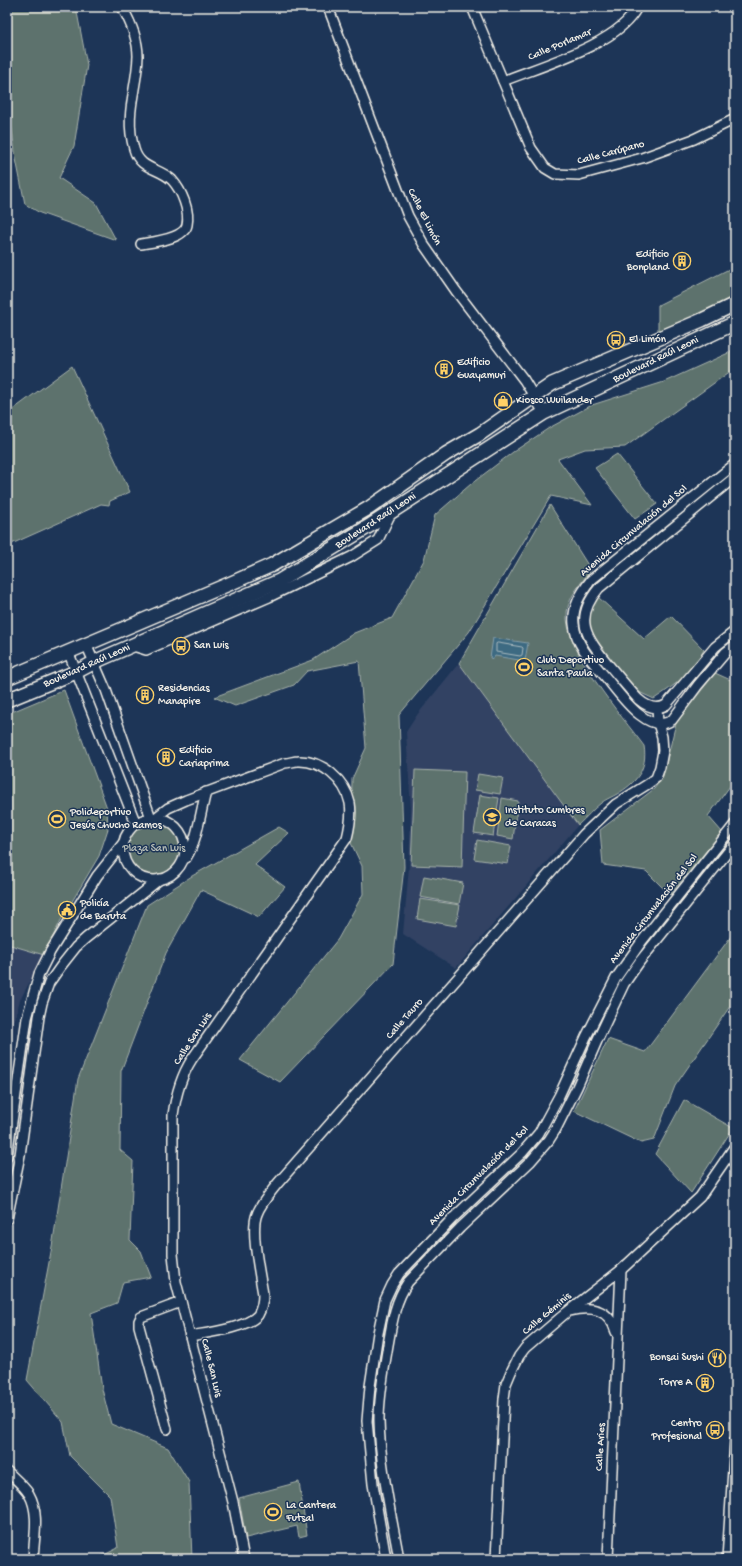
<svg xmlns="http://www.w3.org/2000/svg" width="742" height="1566" viewBox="0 0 742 1566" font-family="'Gochi Hand',sans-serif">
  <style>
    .built { fill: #314264 }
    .green { fill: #5d726d; stroke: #a8b2aa }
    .water { fill: #3e6a82; stroke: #87a0ab }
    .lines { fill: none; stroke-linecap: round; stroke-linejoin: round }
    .shore { stroke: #abbbbf; stroke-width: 1 }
    .street-casing { stroke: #f4f1e8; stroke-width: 12 }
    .secondary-casing { stroke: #f4f1e8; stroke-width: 16 }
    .street { stroke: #1d3557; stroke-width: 9 }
    .secondary { stroke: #1d3557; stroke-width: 13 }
    .labels { text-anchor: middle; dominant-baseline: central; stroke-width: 3; stroke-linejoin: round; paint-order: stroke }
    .street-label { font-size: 11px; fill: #f4f1e8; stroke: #1d3557 }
    .poi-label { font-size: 11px; fill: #f4f1e8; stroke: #1d3557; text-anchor: start }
    .park-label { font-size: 11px; fill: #b8beb7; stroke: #1d3557 }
  </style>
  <rect width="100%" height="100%" fill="#1d3557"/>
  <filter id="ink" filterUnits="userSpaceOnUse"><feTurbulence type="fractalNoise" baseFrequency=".025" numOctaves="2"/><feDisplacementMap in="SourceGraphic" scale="8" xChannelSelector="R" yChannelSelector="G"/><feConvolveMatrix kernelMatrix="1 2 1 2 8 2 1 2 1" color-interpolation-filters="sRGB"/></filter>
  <g filter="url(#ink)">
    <g class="built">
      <polygon points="459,663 578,825 456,968 403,934 409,867 411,809 406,732 417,715"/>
      <polygon points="7,944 44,955 20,1000 14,1021 7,1072"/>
    </g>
    <g class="green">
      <polygon points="7,7 76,7 87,65 74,146 59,178 96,203 116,240 40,213 25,204 16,159 7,94"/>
      <polygon points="735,266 735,300 658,336 658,305"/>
      <polygon points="735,350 735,368 625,447 585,449 558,459 592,505 551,496 469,632 399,715 404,867 393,964 280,1082 240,1060 338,939 363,894 362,866 351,843 352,779 366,748 359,661 307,671 294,685 235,706 214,697 313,660 354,633 392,618 424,560 435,515 471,484 513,452 549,428 592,405 664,382"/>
      <polygon points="72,366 130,492 110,501 109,505 101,504 7,546 7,414"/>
      <polygon points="617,454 657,504 635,519 595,468"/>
      <path d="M 550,505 L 591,570 C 581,583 569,596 567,612 C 563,649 622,716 644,746 C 648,769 636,783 617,794 C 612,797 606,799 601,803 C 593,809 586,818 578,825 L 459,663 Z"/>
      <path d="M 598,597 L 644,639 L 671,616 L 704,650 C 690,674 677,684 654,699 L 641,693 L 623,677 L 588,632 L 588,616 Z"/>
      <polygon points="715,673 735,682 735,773 730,786 708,816 722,832 670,895 646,871 603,865 600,830 654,789 663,776 676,723"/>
      <polygon points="64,690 107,808 108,829 99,856 61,920 44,955 7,944 7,714"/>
      <polygon points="415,770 465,772 462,867 411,865"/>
      <polygon points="478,774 503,778 500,794 475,790"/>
      <polygon points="480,795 499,798 493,836 474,833"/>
      <polygon points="502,798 518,801 513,839 497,836"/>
      <circle cx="154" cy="849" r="31"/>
      <polygon points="279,827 289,833 255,865 285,887 259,917 201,890 166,953 121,1071 120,1150 133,1161 130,1240 141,1251 151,1277 123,1282 117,1303 91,1313 102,1389 111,1424 168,1448 189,1482 192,1559 96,1559 118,1548 110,1496 70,1456 63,1422 27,1380 53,1241 78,1079 147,905 192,876"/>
      <polygon points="477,840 511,846 508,864 474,859"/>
      <polygon points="424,876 463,883 459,904 420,897"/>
      <polygon points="420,899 460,905 456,926 417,919"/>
      <polygon points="735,931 735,999 675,1086 654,1140 641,1143 574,1111 608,1039 645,1052"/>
      <polygon points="684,1100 733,1128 691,1193 655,1154"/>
      <polygon points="299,1482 307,1535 299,1537 297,1526 246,1538 239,1498"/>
    </g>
    <polygon class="water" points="493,638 528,643 525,661 495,656 493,659 490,658"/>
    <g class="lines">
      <polygon class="shore" points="498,643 522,647 523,648 522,655 520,656 496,652 496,644"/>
      <defs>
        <g id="street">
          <path d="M 122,7 C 130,21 138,39 138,56 C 137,90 124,113 134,149 C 140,170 158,167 172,180 C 182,191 190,211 187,225 C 184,239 153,242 141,244"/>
          <polyline points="328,7 408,216 424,245 456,291 524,380 544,413"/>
          <polyline points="472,7 531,148 545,168 555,174 579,175 642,158 694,139 735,119"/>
          <path d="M 503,81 C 540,66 620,44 637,7"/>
          <path d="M 735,464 L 591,580 C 581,593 572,607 574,624 C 576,647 595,664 608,680 C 621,696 649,736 672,720 L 698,685 L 726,652 L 735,645"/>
          <path d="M 735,477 L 599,588 C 573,619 586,637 608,664 C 618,676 628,688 638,699 C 646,706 656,711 666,705 L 715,647 L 735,631"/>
          <polyline points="86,644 106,690 151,818"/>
          <polyline points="133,646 146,650 269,597 351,557 378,540 391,513"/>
          <polyline points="68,651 136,824"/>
          <path d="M 155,818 L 168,808 L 186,800 L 285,763 C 289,763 294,761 298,761 C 322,760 345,780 350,803 C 352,815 350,826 347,838 L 192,1059 C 181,1076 176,1094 173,1115 L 173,1254 L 176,1282 L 233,1502 L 244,1559"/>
          <circle cx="154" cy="849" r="31"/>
          <path d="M 186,858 C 198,839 200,814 206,792"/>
          <polyline points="7,1156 27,1018 39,974 50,952 97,876 124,842"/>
          <polyline points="7,1219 20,1155 39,1017 42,1003 49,983 61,966 76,947 86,938 160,879"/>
          <path d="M 569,1311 C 591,1306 609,1308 616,1332"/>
          <path d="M 190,1336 C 207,1333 247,1328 258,1315 C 262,1308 263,1301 263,1294 C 260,1275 250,1230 257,1214 C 261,1203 271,1192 278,1183 L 584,834 L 616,804 L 648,784 L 656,778 L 660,767 L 663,751 L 662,737 L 658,723 L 657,708"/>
          <polyline points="167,1429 139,1326 139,1321 141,1317 181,1302"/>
          <path d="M 7,1471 C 14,1478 24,1486 29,1494 C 40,1513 34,1538 33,1559"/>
          <polyline points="386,1559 373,1484 367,1421 370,1386 378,1333 385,1300 392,1285 399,1274 452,1219 522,1153 539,1133 559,1096 586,1037 616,978 642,941 735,824"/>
          <path d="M 399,1559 C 391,1514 380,1466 379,1420 C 379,1395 384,1369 388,1345 C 392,1322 395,1301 408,1282 L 460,1228 L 530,1162 L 549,1140 L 556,1129 L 577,1087 L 597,1041 L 624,984 L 640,961 L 735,843"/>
          <polyline points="496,1559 504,1399 506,1384 511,1372 519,1356 525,1348 567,1312 621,1270 700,1197 735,1146"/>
          <polyline points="608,1559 621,1270"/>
          <polyline points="727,1559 735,1440"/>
        </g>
        <g id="secondary">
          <polyline points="7,678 229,584 272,565 369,508 446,454 480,434 552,384 702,320 735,304"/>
          <polyline points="7,700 76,672 101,659 279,581 371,525 544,413 735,323"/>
        </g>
      </defs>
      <use href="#street" class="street-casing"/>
      <use href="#secondary" class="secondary-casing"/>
      <use href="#street" class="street"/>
      <use href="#secondary" class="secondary"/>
    </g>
  </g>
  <defs>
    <symbol id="building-ring" viewBox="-11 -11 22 22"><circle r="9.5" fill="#1d3557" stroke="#ffd166" stroke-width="1.5"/><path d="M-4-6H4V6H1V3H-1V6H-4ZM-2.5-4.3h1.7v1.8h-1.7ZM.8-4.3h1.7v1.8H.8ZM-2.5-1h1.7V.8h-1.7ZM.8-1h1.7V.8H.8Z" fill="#ffd166"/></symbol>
    <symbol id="bus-ring" viewBox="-11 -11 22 22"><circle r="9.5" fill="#1d3557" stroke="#ffd166" stroke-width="1.5"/><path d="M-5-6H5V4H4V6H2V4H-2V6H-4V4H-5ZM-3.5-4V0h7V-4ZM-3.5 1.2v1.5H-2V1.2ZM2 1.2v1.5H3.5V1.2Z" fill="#ffd166"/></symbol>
    <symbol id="shop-ring" viewBox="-11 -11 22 22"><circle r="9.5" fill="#1d3557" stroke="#ffd166" stroke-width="1.5"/><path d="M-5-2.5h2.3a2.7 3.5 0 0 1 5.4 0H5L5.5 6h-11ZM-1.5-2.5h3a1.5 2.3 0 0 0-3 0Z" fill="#ffd166"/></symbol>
    <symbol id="stadium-ring" viewBox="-11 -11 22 22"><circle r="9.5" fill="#1d3557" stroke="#ffd166" stroke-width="1.5"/><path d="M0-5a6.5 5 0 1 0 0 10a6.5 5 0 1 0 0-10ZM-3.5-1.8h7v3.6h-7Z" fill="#ffd166"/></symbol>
    <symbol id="school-ring" viewBox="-11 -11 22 22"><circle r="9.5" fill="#1d3557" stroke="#ffd166" stroke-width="1.5"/><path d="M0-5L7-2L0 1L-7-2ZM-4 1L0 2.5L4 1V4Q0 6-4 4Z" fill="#ffd166"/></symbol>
    <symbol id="civic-ring" viewBox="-11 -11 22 22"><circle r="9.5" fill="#1d3557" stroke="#ffd166" stroke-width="1.5"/><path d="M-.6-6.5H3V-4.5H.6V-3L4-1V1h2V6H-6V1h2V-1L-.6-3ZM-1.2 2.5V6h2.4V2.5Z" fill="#ffd166"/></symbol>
    <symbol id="restaurant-ring" viewBox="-11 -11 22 22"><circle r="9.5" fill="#1d3557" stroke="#ffd166" stroke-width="1.5"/><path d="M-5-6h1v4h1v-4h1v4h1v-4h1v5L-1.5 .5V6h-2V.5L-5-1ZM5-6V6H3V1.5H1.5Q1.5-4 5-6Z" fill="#ffd166"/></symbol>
  </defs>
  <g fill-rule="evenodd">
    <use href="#building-ring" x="672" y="251" width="20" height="20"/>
    <use href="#bus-ring" x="606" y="330" width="20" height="20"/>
    <use href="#building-ring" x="434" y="359" width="20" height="20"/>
    <use href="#shop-ring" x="493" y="391" width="20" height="20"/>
    <use href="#bus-ring" x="171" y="636" width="20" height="20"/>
    <use href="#stadium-ring" x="514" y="657" width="20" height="20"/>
    <use href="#building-ring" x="135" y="685" width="20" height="20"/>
    <use href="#building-ring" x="156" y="747" width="20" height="20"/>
    <use href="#school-ring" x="482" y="807" width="20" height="20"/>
    <use href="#stadium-ring" x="47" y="809" width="20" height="20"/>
    <use href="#civic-ring" x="57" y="900" width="20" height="20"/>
    <use href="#restaurant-ring" x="707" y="1348" width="20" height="20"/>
    <use href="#building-ring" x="695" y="1373" width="20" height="20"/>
    <use href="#bus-ring" x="705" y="1420" width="20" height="20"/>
    <use href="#stadium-ring" x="263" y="1502" width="20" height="20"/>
  </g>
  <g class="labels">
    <g class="street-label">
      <text transform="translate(560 45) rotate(-23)">Calle Porlamar</text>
      <text transform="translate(611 153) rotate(-15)">Calle Carúpano</text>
      <text transform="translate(424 217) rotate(63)">Calle El Limón</text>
      <text transform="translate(656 360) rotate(-26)">Boulevard Raúl Leoni</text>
      <text transform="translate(376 521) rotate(-33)">Boulevard Raúl Leoni</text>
      <text transform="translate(634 531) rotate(-40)">Avenida Circunvalación del Sol</text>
      <text transform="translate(87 666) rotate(-24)">Boulevard Raúl Leoni</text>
      <text transform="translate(654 909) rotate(-52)">Avenida Circunvalación del Sol</text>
      <text transform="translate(405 1019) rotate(-49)">Calle Tauro</text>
      <text transform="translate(193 1039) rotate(-57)">Calle San Luis</text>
      <text transform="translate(479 1176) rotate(-45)">Avenida Circunvalación del Sol</text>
      <text transform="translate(547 1314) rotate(-40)">Calle Géminis</text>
      <text transform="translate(211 1368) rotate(76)">Calle San Luis</text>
      <text transform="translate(601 1447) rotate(-87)">Calle Aries</text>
    </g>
    <g class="poi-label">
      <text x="669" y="255" text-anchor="end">Edificio<tspan x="669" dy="13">Bonpland</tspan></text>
      <text x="629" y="340">El Limón</text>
      <text x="457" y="363">Edificio<tspan x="457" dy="13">Guayamuri</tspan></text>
      <text x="516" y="401">Kiosco Wuilander</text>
      <text x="194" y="646">San Luis</text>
      <text x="537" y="661">Club Deportivo<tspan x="537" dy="13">Santa Paula</tspan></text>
      <text x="158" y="689">Residencias<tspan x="158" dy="13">Manapire</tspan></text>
      <text x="179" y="751">Edificio<tspan x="179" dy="13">Cariaprima</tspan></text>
      <text x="505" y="811">Instituto Cumbres<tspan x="505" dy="13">de Caracas</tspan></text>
      <text x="70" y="813">Polideportivo<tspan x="70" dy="13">Jesús Chucho Ramos</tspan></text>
      <text x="80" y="904">Policía<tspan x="80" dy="13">de Baruta</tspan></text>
      <text x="704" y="1358" text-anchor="end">Bonsai Sushi</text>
      <text x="692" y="1383" text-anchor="end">Torre A</text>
      <text x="702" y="1424" text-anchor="end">Centro<tspan x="702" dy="13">Profesional</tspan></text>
      <text x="286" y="1506">La Cantera<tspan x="286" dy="13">Futsal</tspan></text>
    </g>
    <g class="park-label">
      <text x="154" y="849">Plaza San Luis</text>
    </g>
  </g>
  <rect width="742" height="1566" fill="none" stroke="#1d3557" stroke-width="24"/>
  <rect x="12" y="12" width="718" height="1542" fill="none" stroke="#f4f1e8" stroke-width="1.5" filter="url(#ink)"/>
</svg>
